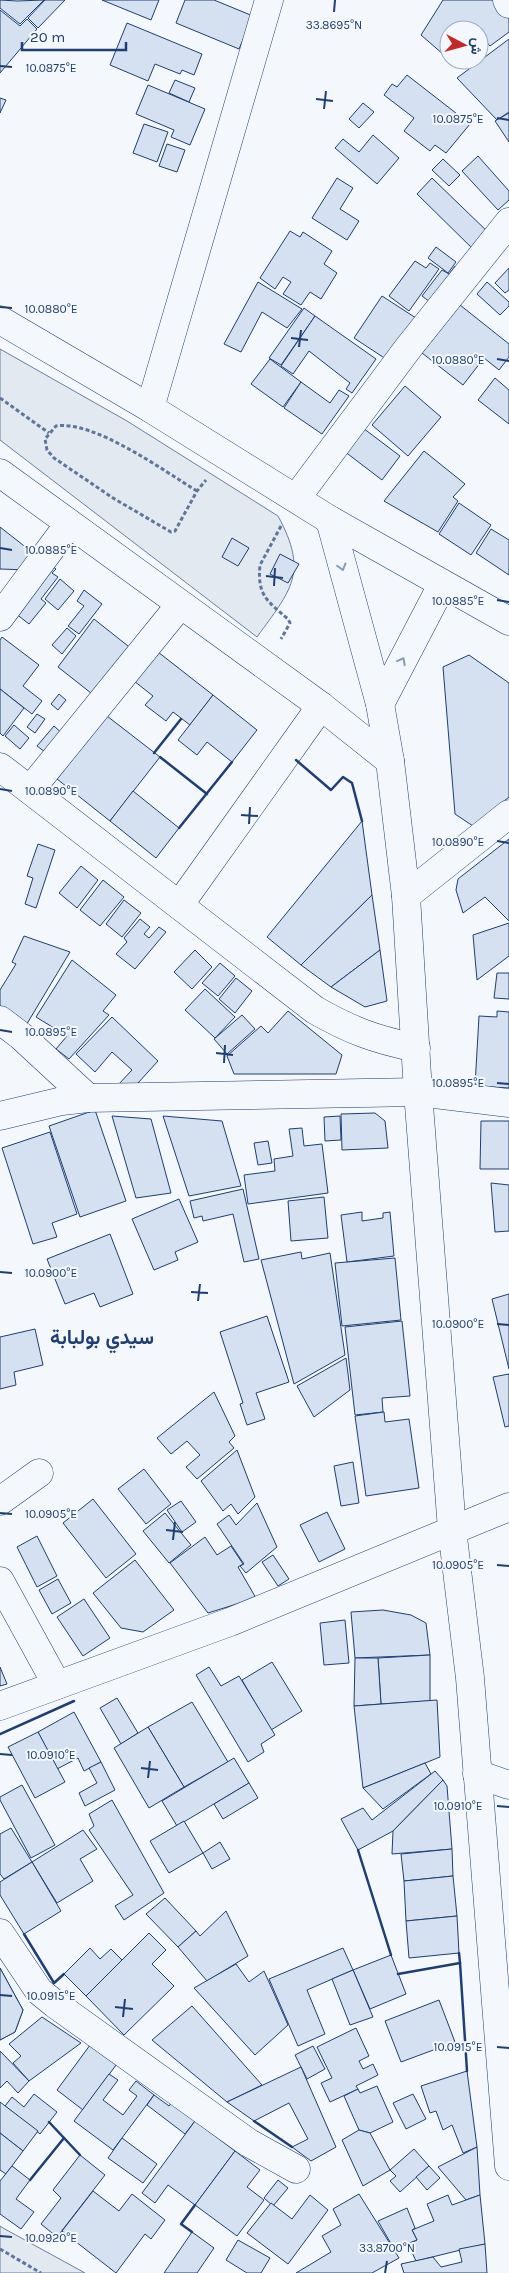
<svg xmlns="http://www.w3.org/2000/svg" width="509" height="2273" viewBox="0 0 509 2273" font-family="Karla,Vazirmatn,sans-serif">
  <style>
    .green { fill: #e3e9f0; stroke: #687fa3 }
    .building { fill: #d5e0f0; stroke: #1d3f73 }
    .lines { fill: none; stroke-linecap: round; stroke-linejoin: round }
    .minor-casing { stroke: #1d3f73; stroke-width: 29 }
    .major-casing { stroke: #1d3f73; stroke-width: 29 }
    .path { stroke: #5e769c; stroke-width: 3; stroke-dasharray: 4 2.5; stroke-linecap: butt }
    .minor { stroke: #f4f7fb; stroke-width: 28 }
    .major { stroke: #f4f7fb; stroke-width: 28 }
    .wall { stroke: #1d3f73; stroke-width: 2.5 }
    .oneway { stroke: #889bb7 }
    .ticks { fill: none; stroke: #1d3f73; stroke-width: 2 }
    .labels { text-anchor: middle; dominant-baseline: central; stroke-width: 4; stroke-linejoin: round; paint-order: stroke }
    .district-label { font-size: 20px; font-weight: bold; fill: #1d3f73; stroke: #f4f7fb }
    .ticks-label { font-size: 12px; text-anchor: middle; fill: #1d3f73; stroke: #f4f7fb; stroke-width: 4; stroke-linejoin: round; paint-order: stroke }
  </style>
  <rect width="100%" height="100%" fill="#f4f7fb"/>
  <g class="green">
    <path d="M 0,349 L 127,421 L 278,516 C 309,573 291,590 257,637 L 0,440 Z"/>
    <polygon points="0,2226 3,2228 85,2273 0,2273"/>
  </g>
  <g class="building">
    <polygon points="0,0 17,1 44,0 20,24 0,8"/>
    <polygon points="45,0 65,0 38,28 28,18"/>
    <polygon points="102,0 159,0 151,20"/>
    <polygon points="185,0 214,0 253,16 239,49 176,23"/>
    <polygon points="443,0 498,0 509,19 509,32 490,46 479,34 479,30 449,30 449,47 444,55 421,35"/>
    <polygon points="0,10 20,26 27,19 37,29 0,73"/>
    <polygon points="127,23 202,54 194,75 182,70 180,74 155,64 148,81 110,65"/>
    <polygon points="509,39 509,112 497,120 457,78"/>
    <polygon points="407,75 470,124 446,153 435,145 430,151 404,131 414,118 384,95 392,84 397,87"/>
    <polygon points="175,80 195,88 189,102 169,93"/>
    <polygon points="148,85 205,109 190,145 171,137 174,130 136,114"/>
    <polygon points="0,98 6,100 0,113"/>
    <polygon points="363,103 374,112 359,128 349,119"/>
    <polygon points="509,113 509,142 495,121"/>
    <polygon points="144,124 168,132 157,162 133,153"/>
    <polygon points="373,135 399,158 377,184 335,148 343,139 359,152"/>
    <polygon points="167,144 185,150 177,172 159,166"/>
    <polygon points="478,156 509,191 509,200 498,210 462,171"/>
    <polygon points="443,159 460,175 449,186 432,170"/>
    <polygon points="337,178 353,188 340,209 359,221 347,240 312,218"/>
    <polygon points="432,178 491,235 476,252 417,194"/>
    <polygon points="290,231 300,237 303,232 332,251 324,264 337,273 321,299 310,292 301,305 283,294 291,282 283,277 275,289 260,278"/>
    <polygon points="436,247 456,262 448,273 428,258"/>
    <polygon points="415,261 426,268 430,263 439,269 409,311 389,296"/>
    <polygon points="455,266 463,272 438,308 422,296 442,270 449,274"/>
    <polygon points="509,268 509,290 505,293 495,283"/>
    <polygon points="258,282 302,309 287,328 262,312 241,352 224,344"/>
    <polygon points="487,282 509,302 509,306 500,315 477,294"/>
    <polygon points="382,296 419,320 392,363 354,338"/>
    <polygon points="460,305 509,344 509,357 499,370 484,358 463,385 422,353"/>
    <polygon points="304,308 315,316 281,365 269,358"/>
    <polygon points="315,316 376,359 352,393 346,389 350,383 309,351 293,374 281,366"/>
    <polygon points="270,359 301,382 283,407 251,384"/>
    <polygon points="495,378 509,390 509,424 478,400"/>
    <polygon points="301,382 330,403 339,390 349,396 322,434 284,408"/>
    <polygon points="405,386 441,417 408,456 372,425"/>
    <polygon points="363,428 400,456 382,480 344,451"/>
    <polygon points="424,451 465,484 453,497 458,501 438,532 384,501"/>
    <polygon points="459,503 491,525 471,555 439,534"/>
    <polygon points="0,527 37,556 28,570 0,569"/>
    <polygon points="491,529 509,540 509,575 476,553"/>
    <polygon points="232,538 249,548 238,566 222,557"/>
    <polygon points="280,554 299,564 288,583 270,574"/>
    <polygon points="46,561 56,569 52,573 58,577 41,599 46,603 29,624 15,613"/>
    <polygon points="60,579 74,591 58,610 45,599"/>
    <polygon points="84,590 102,604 79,634 68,626 84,606 77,601"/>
    <polygon points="94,619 133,650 96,697 58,667"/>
    <polygon points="67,628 76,636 62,654 52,645"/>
    <polygon points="2,637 39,665 23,686 42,701 32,714 0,689 0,640"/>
    <polygon points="158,652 213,695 190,725 173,712 166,721 145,705 153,696 134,681"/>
    <polygon points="469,655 509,683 509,797 473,826 455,814 443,667"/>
    <polygon points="0,689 24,708 3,736 0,733"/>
    <polygon points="59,694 66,700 58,710 51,704"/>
    <polygon points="213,695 257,730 232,762 207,742 197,755 178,740"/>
    <polygon points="37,714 45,719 35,733 27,727"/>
    <polygon points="107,716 160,757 110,821 57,779"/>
    <polygon points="14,725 29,738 20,749 5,736"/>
    <polygon points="54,726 65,736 49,755 37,746"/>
    <polygon points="133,791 179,828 156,858 110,821"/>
    <polygon points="362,821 372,895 301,965 267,937"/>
    <polygon points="509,839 509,921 485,897 463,913 456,890 458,879"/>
    <polygon points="38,844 55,850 36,908 25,904 33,878 27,876"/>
    <polygon points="81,866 98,880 77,908 59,893"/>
    <polygon points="103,880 124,897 100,926 80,910"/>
    <polygon points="372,895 380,950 331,987 301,965"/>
    <polygon points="124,900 141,913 122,937 106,924"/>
    <polygon points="140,919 150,927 144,934 149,938 159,927 166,932 135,969 116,954 127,942 124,938"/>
    <polygon points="509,923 509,956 477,980 473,935"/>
    <polygon points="24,936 70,952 25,1027 0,1010 0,990 16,964 12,962"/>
    <polygon points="195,950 212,967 192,989 174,972"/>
    <polygon points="380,950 387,1001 365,1007 331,987"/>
    <polygon points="72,960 116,995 103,1011 109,1015 69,1059 56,1049 67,1036 36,1017"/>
    <polygon points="220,963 235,976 218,996 202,983"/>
    <polygon points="497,973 509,973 509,999 494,998"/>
    <polygon points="236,978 252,991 235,1013 219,999"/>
    <polygon points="205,989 235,1017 215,1038 185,1010"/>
    <polygon points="288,1011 342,1055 336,1074 234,1074 227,1056 261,1026 268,1033"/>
    <polygon points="497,1011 509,1012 509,1088 475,1086 479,1016 497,1017"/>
    <polygon points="242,1015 255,1029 227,1054 214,1039"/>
    <polygon points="112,1017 158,1061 128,1094 118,1085 132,1070 112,1052 95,1072 76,1054"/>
    <polygon points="95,1110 126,1201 80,1217 49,1126"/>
    <polygon points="375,1113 385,1121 388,1148 342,1150 341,1114"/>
    <polygon points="112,1116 151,1119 171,1193 136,1198"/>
    <polygon points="163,1116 222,1121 241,1186 189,1196"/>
    <polygon points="340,1116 341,1140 325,1141 324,1117"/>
    <polygon points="481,1121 509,1121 509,1169 480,1169"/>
    <polygon points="302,1128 304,1146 322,1144 328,1193 248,1204 244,1175 275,1171 274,1159 293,1156 289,1129"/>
    <polygon points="50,1132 77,1214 52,1223 57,1237 33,1244 2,1148"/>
    <polygon points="268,1141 272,1163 258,1165 254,1143"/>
    <polygon points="491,1183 509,1185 509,1231 495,1232"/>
    <polygon points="243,1189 259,1259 244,1262 233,1214 203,1221 202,1216 194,1218 190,1201"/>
    <polygon points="324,1197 328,1238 291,1241 288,1201"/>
    <polygon points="179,1199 198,1242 175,1252 178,1260 154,1270 132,1219"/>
    <polygon points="362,1212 362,1221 383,1218 383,1213 390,1212 394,1256 347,1262 341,1215"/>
    <polygon points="110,1234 133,1294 100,1307 94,1293 65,1304 47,1259"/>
    <polygon points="301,1252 302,1259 330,1253 345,1355 294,1384 261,1260"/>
    <polygon points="395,1258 401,1320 342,1326 335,1263"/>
    <polygon points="509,1294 509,1369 492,1299"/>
    <polygon points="267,1316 289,1382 256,1393 265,1419 247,1425 240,1404 243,1403 220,1332"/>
    <polygon points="402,1321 410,1396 382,1398 383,1412 355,1415 345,1327"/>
    <polygon points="35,1329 43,1365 14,1372 16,1385 0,1389 0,1337"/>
    <polygon points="346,1358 350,1390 314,1417 297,1386"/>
    <polygon points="509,1374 509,1426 505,1427 493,1377"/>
    <polygon points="214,1392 235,1436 229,1442 234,1448 197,1479 186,1467 200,1455 187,1441 171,1454 157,1438"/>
    <polygon points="384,1412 385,1422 409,1419 419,1488 366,1496 355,1416"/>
    <polygon points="237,1450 255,1497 238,1514 231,1504 223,1511 201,1481"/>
    <polygon points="353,1462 359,1503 341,1506 334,1466"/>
    <polygon points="144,1469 171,1504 146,1524 118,1489"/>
    <polygon points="93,1499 136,1554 106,1578 63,1523"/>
    <polygon points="181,1501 196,1522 182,1532 167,1510"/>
    <polygon points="257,1503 277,1547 246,1573 240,1566 244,1564 217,1524 229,1515 236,1525"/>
    <polygon points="327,1512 345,1549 319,1562 300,1525"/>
    <polygon points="165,1513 191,1545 169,1563 143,1531"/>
    <polygon points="37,1536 57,1576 37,1587 17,1547"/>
    <polygon points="205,1537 217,1555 231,1546 243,1564 238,1567 256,1598 208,1613 170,1563"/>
    <polygon points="273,1555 289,1579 278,1586 262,1562"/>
    <polygon points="135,1560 174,1610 143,1632 121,1628 93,1593"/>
    <polygon points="58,1579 71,1603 52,1614 39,1590"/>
    <polygon points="84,1599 110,1638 83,1656 57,1617"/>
    <polygon points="383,1610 411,1615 426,1623 430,1655 355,1658 351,1612"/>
    <polygon points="345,1620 349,1663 324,1665 320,1623"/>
    <polygon points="430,1655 430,1701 381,1704 378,1658"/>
    <polygon points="355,1658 378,1658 381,1704 354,1706"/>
    <polygon points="272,1662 302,1711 271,1730 242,1680"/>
    <polygon points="0,1667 7,1684 0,1686"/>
    <polygon points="209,1667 221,1686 239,1676 275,1735 261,1744 264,1752 248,1762 196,1675"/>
    <polygon points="117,1698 138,1733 121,1744 100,1708"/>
    <polygon points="437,1700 440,1757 363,1788 354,1706"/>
    <polygon points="192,1702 228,1762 184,1787 148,1727"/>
    <polygon points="74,1712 101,1762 84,1771 78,1758 57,1769 38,1732"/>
    <polygon points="148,1727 184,1787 149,1808 114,1748"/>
    <polygon points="38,1732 65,1782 35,1798 8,1747"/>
    <polygon points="234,1758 249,1783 177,1826 162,1801"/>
    <polygon points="101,1762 115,1790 85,1806 79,1793 97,1783 89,1768"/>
    <polygon points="425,1763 431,1774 383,1809 363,1788"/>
    <polygon points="435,1771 443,1780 393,1831 358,1850 341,1819 363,1808 372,1820"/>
    <polygon points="443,1780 447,1786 452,1849 392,1854 393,1831"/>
    <polygon points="249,1783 258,1798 223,1819 214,1804"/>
    <polygon points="22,1785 55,1845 31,1858 0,1800 0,1797"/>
    <polygon points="112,1800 164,1893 124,1920 115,1906 133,1895 89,1830 94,1826 89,1814"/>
    <polygon points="184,1821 203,1853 169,1873 150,1841"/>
    <polygon points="11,1828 32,1862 4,1879 0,1874 0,1834"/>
    <polygon points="83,1830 97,1849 80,1859 93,1881 57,1903 32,1862"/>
    <polygon points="220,1842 230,1859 212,1869 203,1853"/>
    <polygon points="452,1849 453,1876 404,1881 401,1854"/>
    <polygon points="32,1862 61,1911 24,1934 0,1895 0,1882"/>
    <polygon points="453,1876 457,1916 406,1921 404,1881"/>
    <polygon points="165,1898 196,1931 178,1947 146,1914"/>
    <polygon points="226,1911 248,1956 207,1981 178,1947 196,1931 200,1936"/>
    <polygon points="457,1916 459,1953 409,1958 406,1921"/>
    <polygon points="149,1933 166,1950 152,1964 174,1986 124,2035 86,1996"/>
    <polygon points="90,1948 100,1959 111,1949 122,1960 86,1996 64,1974"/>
    <polygon points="343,1948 353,1970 307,1990 325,2034 298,2046 269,1979"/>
    <polygon points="391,1955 406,1994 370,2009 353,1970"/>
    <polygon points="236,1964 249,1982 264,1971 288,2025 255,2055 194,1988"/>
    <polygon points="0,1968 23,2010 15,2032 0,2040"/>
    <polygon points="0,1968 23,2010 15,2032 0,2040"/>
    <polygon points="353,1970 373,2017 350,2025 332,1979"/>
    <polygon points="439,2000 455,2042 401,2062 385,2021"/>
    <polygon points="192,2006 262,2085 227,2102 152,2040"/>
    <polygon points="42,2017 81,2043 29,2081 13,2063 21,2056 9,2044"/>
    <polygon points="356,2028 369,2056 359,2061 363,2069 373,2064 378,2075 356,2086 358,2089 330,2102 321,2083 332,2078 317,2047"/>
    <polygon points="93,2041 119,2061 83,2110 57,2090"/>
    <polygon points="313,2046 325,2069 307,2079 295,2055"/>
    <polygon points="0,2051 29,2081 18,2093 7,2081 0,2088"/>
    <polygon points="301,2067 336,2147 311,2161 292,2147 308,2139 289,2103 254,2121 227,2102"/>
    <polygon points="467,2071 477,2147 463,2153 452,2125 443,2130 436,2111 430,2113 421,2086"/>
    <polygon points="109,2074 118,2080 103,2100 123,2115 137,2096 129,2090 136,2081 154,2095 113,2150 74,2121"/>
    <polygon points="377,2086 393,2122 370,2133 359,2130 344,2096 358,2089 360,2093"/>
    <polygon points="34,2094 57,2112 40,2134 5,2106 12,2097 24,2107"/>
    <polygon points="413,2094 426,2119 406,2129 393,2103"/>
    <polygon points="154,2095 169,2106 174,2099 198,2117 185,2134 147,2105"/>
    <polygon points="0,2102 38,2131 23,2151 0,2133"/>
    <polygon points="195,2121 235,2151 195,2205 168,2185 155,2203 142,2193"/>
    <polygon points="359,2130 370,2133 390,2170 363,2186 342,2140"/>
    <polygon points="0,2133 23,2151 6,2174 0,2170"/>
    <polygon points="122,2138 157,2164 143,2183 108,2158"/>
    <polygon points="477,2147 480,2195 466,2200 438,2167"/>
    <polygon points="414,2149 429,2166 400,2192 390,2181 396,2176 390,2170"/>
    <polygon points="235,2151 260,2170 247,2187 264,2200 237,2236 195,2205"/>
    <polygon points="80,2155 105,2175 57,2237 41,2224 61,2198 53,2190"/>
    <polygon points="12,2166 30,2180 16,2199 34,2212 21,2229 0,2214 0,2181"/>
    <polygon points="429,2166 440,2178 427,2190 416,2177"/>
    <polygon points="278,2180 288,2188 273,2206 264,2198"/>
    <polygon points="93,2191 119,2211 132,2194 165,2220 151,2239 145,2234 116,2273 62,2231"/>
    <polygon points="359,2194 399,2258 372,2273 296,2273 331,2252 322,2236 341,2225 333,2209"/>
    <polygon points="310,2195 328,2210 288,2264 247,2233 271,2203 292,2219"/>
    <polygon points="448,2195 452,2205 480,2195 485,2244 416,2261 408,2244 417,2240 412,2230 434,2221 427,2204"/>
    <polygon points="407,2208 415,2228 412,2230 417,2240 394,2249 378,2221"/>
    <polygon points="192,2232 214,2248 197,2273 164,2273"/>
    <polygon points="238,2240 270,2258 261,2273 247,2273 226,2260"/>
    <polygon points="485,2244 487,2273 404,2273 401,2264 433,2257 441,2267 462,2262 459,2249"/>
  </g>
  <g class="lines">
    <defs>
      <g id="minor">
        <polyline points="507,0 509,4"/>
        <polyline points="150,408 269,0"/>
        <polyline points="0,473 321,706 390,761"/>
        <polyline points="297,497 409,347 509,222"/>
        <polyline points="330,520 380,704 390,761 406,896 418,1092 452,1529 470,1678 509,2166"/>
        <polyline points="0,617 69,524"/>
        <polyline points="380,704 442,585"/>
        <path d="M 0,767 L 315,1010 C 352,1031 374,1039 416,1048"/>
        <polyline points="30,790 180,605"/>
        <polyline points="406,896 509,814"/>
        <polyline points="180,904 321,706"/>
        <polyline points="0,1020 21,1036 88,1098"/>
        <polyline points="0,1116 62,1101 88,1098 418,1092 509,1103"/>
        <polyline points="0,1501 39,1473"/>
        <polyline points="0,1581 57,1685"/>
        <polyline points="0,1706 230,1622 509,1507"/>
        <polyline points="477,1774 509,1785"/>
        <polyline points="0,1933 39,1991 55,2004 249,2143 296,2169"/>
      </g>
      <polyline id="major" points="0,320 150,408 330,520 509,621"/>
    </defs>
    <use href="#minor" class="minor-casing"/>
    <use href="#major" class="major-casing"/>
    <g class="path">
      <polyline points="0,398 49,433"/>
      <path d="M 197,491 C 164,471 94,420 56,426 L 45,439 L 47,450 L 54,458 L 113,498 L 171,532 L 175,531 L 197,491 L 206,480"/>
      <path d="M 281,526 L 260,565 C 257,595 267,601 288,619 L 290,623 L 281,639"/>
      <polyline points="0,2249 41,2273"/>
    </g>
    <use href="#minor" class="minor"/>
    <use href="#major" class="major"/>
    <g class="wall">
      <polyline points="154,753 181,719"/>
      <polyline points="160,757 207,794"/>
      <polyline points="296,760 331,790 343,777 352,783 362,821"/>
      <polyline points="179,828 232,762"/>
      <polyline points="0,1734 74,1701"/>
      <polyline points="358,1850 391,1955"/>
      <polyline points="24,1934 54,1983 64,1974"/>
      <polyline points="460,1963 467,2071"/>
      <polyline points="398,1974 460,1963 459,1953"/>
      <polyline points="254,2121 292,2147"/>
      <polyline points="49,2122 80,2155"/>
      <polyline points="30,2180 64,2138"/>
      <polyline points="192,2232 181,2224 195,2205"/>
    </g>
  </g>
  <defs><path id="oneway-chevron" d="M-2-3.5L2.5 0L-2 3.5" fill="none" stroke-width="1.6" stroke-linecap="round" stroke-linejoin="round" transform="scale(1.25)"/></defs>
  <g class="oneway">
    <use href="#oneway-chevron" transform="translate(342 567) rotate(75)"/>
    <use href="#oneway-chevron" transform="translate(402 661) rotate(-62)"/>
  </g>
  <path class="ticks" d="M 334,12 L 335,0M 0,66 L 12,67M 316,99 L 333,101M 324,109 L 326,91M 497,118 L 509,120M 0,307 L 12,308M 291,338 L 308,340M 299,347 L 301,330M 497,359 L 509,361M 0,548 L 12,550M 266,576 L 283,578M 274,586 L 275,568M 497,600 L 509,602M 0,789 L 12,791M 241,815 L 258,816M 249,824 L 250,807M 497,841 L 509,843M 0,1030 L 12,1032M 216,1053 L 233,1055M 224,1063 L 225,1045M 497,1083 L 509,1084M 0,1272 L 12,1273M 191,1292 L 208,1293M 198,1301 L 200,1284M 497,1324 L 509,1325M 0,1513 L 12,1514M 166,1530 L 183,1532M 173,1540 L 175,1522M 497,1565 L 509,1566M 0,1754 L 12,1755M 141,1768 L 158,1770M 148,1778 L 150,1761M 497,1806 L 509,1807M 0,1995 L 12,1996M 115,2007 L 133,2009M 123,2017 L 125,1999M 497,2047 L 509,2048M 0,2236 L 12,2237M 385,2273 L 387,2261"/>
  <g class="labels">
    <g class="district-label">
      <text x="102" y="1337">سيدي بولبابة</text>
    </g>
  </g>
  <g class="ticks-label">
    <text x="334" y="29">33.8695°N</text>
    <text x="51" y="72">10.0875°E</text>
    <text x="458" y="123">10.0875°E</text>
    <text x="51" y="313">10.0880°E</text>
    <text x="458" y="364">10.0880°E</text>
    <text x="51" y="554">10.0885°E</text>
    <text x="458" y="605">10.0885°E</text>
    <text x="51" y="795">10.0890°E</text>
    <text x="458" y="846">10.0890°E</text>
    <text x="51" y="1036">10.0895°E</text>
    <text x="458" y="1087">10.0895°E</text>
    <text x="51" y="1277">10.0900°E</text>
    <text x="458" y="1328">10.0900°E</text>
    <text x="51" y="1518">10.0905°E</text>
    <text x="458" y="1569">10.0905°E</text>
    <text x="51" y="1759">10.0910°E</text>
    <text x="458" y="1810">10.0910°E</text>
    <text x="51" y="2000">10.0915°E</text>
    <text x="458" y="2051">10.0915°E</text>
    <text x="51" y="2242">10.0920°E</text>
    <text x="387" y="2252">33.8700°N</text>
  </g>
  <g transform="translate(464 45) rotate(96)"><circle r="24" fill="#f4f7fb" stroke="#9eadc5"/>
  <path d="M0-4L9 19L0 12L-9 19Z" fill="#c62828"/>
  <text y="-8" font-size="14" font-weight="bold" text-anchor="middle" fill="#1d3f73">ش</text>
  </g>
  <path d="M22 42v8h104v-8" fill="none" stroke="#1d3f73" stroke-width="2.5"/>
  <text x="30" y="42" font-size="15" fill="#1d3f73" stroke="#f4f7fb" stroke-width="4" paint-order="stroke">20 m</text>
</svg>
